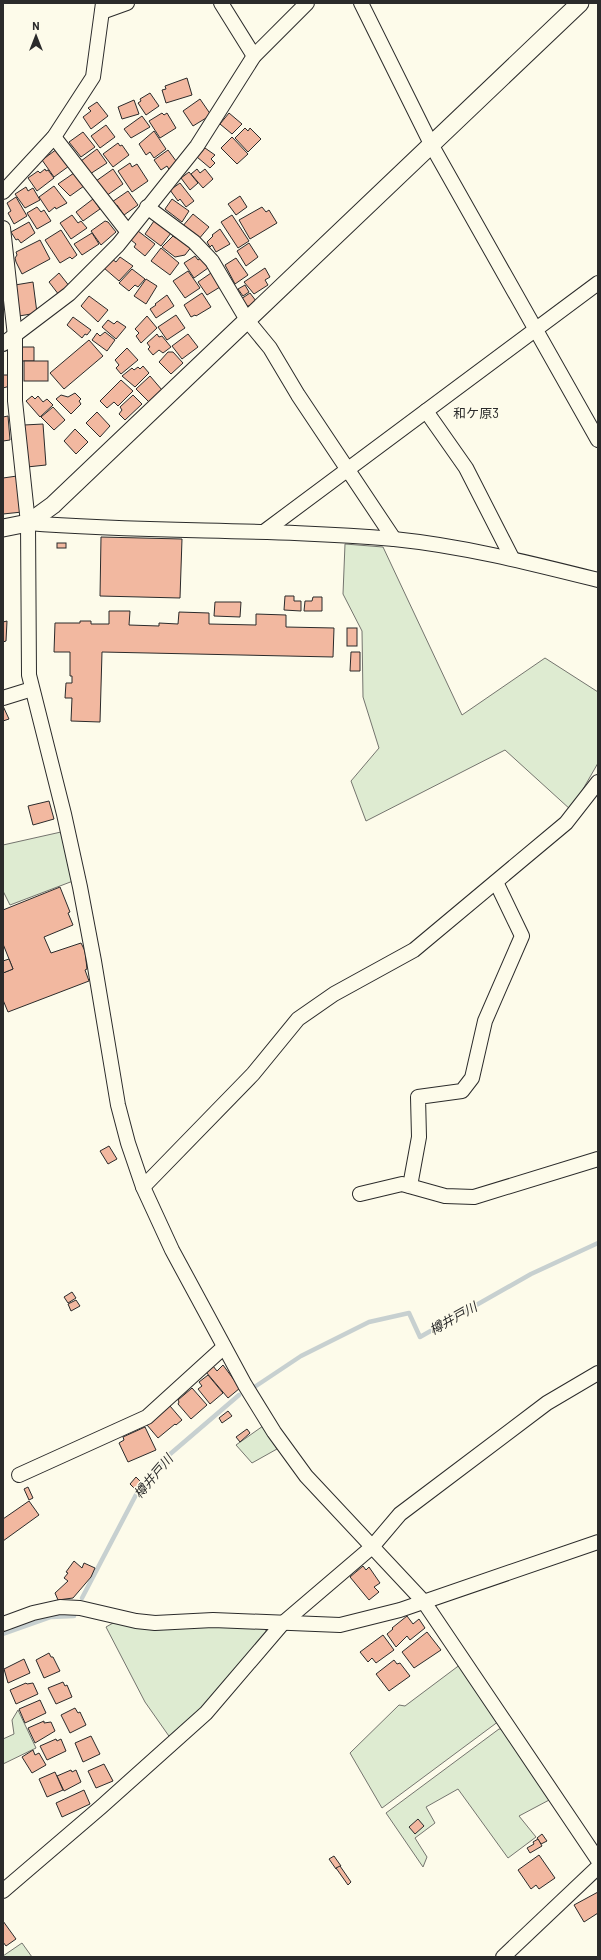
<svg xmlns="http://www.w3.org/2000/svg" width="601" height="1960" viewBox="0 0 601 1960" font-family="Barlow,'Noto Sans JP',sans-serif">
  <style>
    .green { fill: #deebd1; stroke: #74746e }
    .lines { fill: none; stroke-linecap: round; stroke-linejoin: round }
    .stream { stroke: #c7d0d0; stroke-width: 4.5 }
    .building { fill: #f2b8a0; stroke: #2b2b2b }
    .minor-casing { stroke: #2b2b2b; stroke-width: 16 }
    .tertiary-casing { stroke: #2b2b2b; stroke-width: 19 }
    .minor { stroke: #fdfbea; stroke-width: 14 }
    .tertiary { stroke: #fdfbea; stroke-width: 17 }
    .labels { text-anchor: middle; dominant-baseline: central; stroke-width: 3; stroke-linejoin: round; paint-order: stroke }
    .neighbourhood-label { font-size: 13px; fill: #2b2b2b; stroke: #fdfbea }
    .water-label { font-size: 13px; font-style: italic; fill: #2b2b2b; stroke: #fdfbea }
  </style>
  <rect width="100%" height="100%" fill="#fdfbea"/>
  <g class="green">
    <polygon points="345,544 383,547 462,715 545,658 598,692 598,763 571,810 505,750 366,821 351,781 379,748 363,697 362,631 343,594"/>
    <polygon points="61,832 73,881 10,905 3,891 3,845"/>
    <polygon points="263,1426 277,1449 252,1463 236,1445"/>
    <polygon points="113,1623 264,1628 267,1632 213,1697 171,1739 145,1702 106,1627"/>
    <polygon points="461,1664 499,1721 382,1808 350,1753 399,1705 405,1706"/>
    <polygon points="18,1710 36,1748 3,1764 3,1739 14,1734 12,1720"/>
    <polygon points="499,1729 504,1729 551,1799 519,1816 536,1837 508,1858 458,1789 426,1807 435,1823 415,1838 427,1857 423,1867 386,1813"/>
    <polygon points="22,1943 32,1957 3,1957 3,1956"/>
  </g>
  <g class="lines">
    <g class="stream">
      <polyline points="256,1386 301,1356 369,1322 409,1313 420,1337 531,1274 598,1243"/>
      <polyline points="82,1598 138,1491 169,1455 239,1395"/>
      <polyline points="3,1634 51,1617 74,1616"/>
    </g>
  </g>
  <g class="building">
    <polygon points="187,78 192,95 166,103 162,90 166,89 165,86"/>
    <polygon points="150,93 159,106 146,115 138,103 141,101 140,99"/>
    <polygon points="200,99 211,115 193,126 183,111"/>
    <polygon points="134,100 139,114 122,119 118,107"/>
    <polygon points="97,102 108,116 91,129 83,117 91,111 88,108"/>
    <polygon points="162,113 164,115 167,113 176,128 160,138 149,121"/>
    <polygon points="229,113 242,124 232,134 220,124"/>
    <polygon points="142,116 150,127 131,138 124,129"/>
    <polygon points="106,125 115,137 100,148 91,136"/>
    <polygon points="245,128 248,131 250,128 261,139 248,152 235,138"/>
    <polygon points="154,131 166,149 154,158 150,152 146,155 139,144"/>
    <polygon points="83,132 95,147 81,157 69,142"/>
    <polygon points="232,137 248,154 237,164 221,148"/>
    <polygon points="118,143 120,146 122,145 129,155 113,167 103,154"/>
    <polygon points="205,148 215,155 211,159 215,163 210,168 197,157"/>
    <polygon points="57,149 69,166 54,177 42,160"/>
    <polygon points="97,149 107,163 90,174 81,161"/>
    <polygon points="168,150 179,165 170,171 167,166 161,170 154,160"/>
    <polygon points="130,163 132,167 137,164 148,181 132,192 118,171"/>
    <polygon points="45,169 46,171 48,170 54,178 37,191 28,178 38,171 40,173"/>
    <polygon points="113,169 123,184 106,196 96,181"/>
    <polygon points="197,169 200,173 205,169 213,179 203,188 191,174"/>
    <polygon points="189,172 198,183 190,190 181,178"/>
    <polygon points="74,173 84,186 70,196 58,184"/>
    <polygon points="180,183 194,201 186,207 180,199 178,201 170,190"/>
    <polygon points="54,186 67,203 56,209 55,207 49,212 39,197"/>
    <polygon points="26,187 28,191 33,188 40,200 25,208 15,194"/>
    <polygon points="128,191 138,205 124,215 117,205 114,207 112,202"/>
    <polygon points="240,196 247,207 236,215 228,204"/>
    <polygon points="16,197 27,216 14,224 8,213 11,211 7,203"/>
    <polygon points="93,199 100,209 83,221 76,212"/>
    <polygon points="172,199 189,211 182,222 165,209"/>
    <polygon points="37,207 41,212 44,210 51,221 37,229 27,213"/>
    <polygon points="262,207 266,212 269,210 277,223 250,239 239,220"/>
    <polygon points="193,214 209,227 198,240 182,227"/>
    <polygon points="72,215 78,223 81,221 87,228 71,239 60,223"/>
    <polygon points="232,215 249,241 238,248 221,222"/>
    <polygon points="105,221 108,222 116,232 101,245 91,231"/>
    <polygon points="154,221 171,233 161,246 145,234"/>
    <polygon points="29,222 35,233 21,243 18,239 16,240 11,232"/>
    <polygon points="220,229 230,244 216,252 212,245 210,247 207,242 213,236 212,235"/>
    <polygon points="61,230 77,255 72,259 70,257 60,263 45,240"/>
    <polygon points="138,231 155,244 145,256 134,247 136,244 131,240"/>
    <polygon points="92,233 99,244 82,255 74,244"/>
    <polygon points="178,235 192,246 185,255 175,257 162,247 173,236 176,238"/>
    <polygon points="40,240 50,259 22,274 16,262 15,258 17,255 16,252"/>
    <polygon points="249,243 258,257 246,266 237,251"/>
    <polygon points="161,248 179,263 170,275 151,261"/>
    <polygon points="195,256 198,260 201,258 208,268 194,278 184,263"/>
    <polygon points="120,257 133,266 119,281 104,268 112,259 116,262"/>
    <polygon points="236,258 248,275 235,284 225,265"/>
    <polygon points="265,268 270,277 265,280 268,285 254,294 244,282"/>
    <polygon points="132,269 145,279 138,287 135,285 129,291 119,283"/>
    <polygon points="188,271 200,288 185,298 173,281"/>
    <polygon points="59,273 70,287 59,295 49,282"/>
    <polygon points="211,273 220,287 207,295 198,282"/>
    <polygon points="146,279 157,286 146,304 134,296"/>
    <polygon points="33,282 37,313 19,316 15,285"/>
    <polygon points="245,285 249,292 243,296 238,289"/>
    <polygon points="202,293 211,307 196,316 195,315 191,317 184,305"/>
    <polygon points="250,293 256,301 249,306 245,306 241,299"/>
    <polygon points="167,295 174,306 156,318 150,309 156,305 155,304"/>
    <polygon points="89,296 108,310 98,322 81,306"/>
    <polygon points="176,315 185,328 167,340 158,327"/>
    <polygon points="147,316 157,328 141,343 136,336 139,333 135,329"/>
    <polygon points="73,317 91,330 87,335 85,334 82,338 67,325"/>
    <polygon points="108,320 114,324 117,321 126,327 116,339 102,327"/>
    <polygon points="105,332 115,340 107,351 92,340 97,333 100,336"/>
    <polygon points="157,334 159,337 162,336 171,347 163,353 159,350 153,355 148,349 150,347 147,343"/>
    <polygon points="188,334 198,347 182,359 172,346"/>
    <polygon points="89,340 103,356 64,389 50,373"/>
    <polygon points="19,347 34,347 34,361 20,361"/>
    <polygon points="127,348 138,360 121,374 116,368 119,365 115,360"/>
    <polygon points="168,352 173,352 183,363 171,374 159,362"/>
    <rect x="24" y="361" width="24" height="20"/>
    <polygon points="143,366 149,373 135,387 122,376 132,368 134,370 138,367 140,369"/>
    <polygon points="3,375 8,375 10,386 3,388"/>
    <polygon points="150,376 162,390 149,402 136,389"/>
    <polygon points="121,380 133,391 118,406 114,402 107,408 100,401"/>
    <polygon points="75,393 81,399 79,401 81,404 71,414 56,399 61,395 68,397"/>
    <polygon points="133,395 142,404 125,420 119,414 122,410 120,407"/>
    <polygon points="32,396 35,399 38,396 43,402 47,399 53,405 40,417 26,401"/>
    <polygon points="53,407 65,420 54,430 41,417"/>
    <polygon points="97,412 110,426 100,437 86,423"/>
    <polygon points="8,416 10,440 3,441 3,417"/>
    <polygon points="43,424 46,465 27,467 24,425"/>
    <polygon points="75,429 88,442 76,454 64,441"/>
    <polygon points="17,476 22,512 3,514 3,478"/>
    <polygon points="101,537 182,539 180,598 100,596"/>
    <rect x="57" y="543" width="9" height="5"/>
    <polygon points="285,596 294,596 294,601 301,601 301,611 284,610"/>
    <polygon points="313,597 322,597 322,611 304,611 305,601 312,601"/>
    <polygon points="215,602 241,602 240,617 214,616"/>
    <polygon points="109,611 130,611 129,625 159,626 159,623 178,624 179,612 209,613 209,624 256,625 256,614 286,615 286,627 334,628 333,657 102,652 100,722 71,721 72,698 65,698 66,683 72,683 72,676 70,676 70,652 54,652 55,623 80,623 80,621 91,621 91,624 109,624"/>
    <polygon points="7,621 6,641 3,642 3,622"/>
    <rect x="347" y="628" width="10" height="18"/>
    <polygon points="351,652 360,652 360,671 350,671"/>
    <polygon points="3,706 9,719 3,721"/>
    <polygon points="49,801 54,819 33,825 28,806"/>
    <polygon points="60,887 70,912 68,913 73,925 44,937 51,953 81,943 85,951 87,969 85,970 89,981 8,1012 3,1000 3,973 13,969 3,944 3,910"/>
    <polygon points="9,959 13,969 3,973 3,961"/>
    <polygon points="109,1146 117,1159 108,1164 100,1151"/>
    <polygon points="72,1292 76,1298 68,1303 64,1297"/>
    <polygon points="76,1300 80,1306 71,1311 68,1304"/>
    <polygon points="223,1365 240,1388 228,1398 206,1372 213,1366 217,1371"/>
    <polygon points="208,1375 223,1393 210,1404 198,1389 202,1386 199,1382"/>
    <polygon points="192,1388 207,1405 191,1419 178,1404 179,1402 178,1400"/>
    <polygon points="170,1406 182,1420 176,1425 175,1424 158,1438 147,1425"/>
    <polygon points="228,1411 232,1416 222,1423 219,1418"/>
    <polygon points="145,1427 156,1450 128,1462 119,1443 124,1440 123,1437"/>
    <polygon points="247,1429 250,1433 240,1442 236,1437"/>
    <polygon points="136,1477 141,1482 135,1489 130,1484"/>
    <polygon points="28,1487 33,1498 29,1500 24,1489"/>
    <polygon points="29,1501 39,1515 3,1541 3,1519"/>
    <polygon points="74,1561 82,1568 84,1563 95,1568 91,1577 73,1598 58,1600 55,1593 68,1581 64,1578 68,1573 66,1572"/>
    <polygon points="363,1566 366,1570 369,1567 380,1583 374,1587 379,1592 369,1600 350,1577"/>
    <polygon points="407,1616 413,1624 419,1619 425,1628 410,1640 407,1636 396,1647 387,1634 393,1629 392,1628"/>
    <polygon points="427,1632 441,1650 414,1668 402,1652"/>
    <polygon points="383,1635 394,1650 376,1663 372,1658 368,1662 360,1652"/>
    <polygon points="49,1653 51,1657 53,1657 60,1671 44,1678 36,1660"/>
    <polygon points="24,1659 30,1673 8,1683 4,1669"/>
    <polygon points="394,1660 397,1664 400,1663 410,1676 389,1691 376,1674"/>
    <polygon points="63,1682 65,1686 67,1685 72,1697 56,1704 48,1688"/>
    <polygon points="26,1683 27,1684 33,1683 38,1694 16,1704 10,1690"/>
    <polygon points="40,1700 46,1713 25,1723 19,1709"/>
    <polygon points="75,1708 78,1713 80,1712 86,1725 70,1733 61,1715"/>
    <polygon points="44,1721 44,1723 51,1722 55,1731 35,1743 28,1728"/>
    <polygon points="91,1736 100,1754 83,1762 75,1743"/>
    <polygon points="56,1739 57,1741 61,1739 66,1751 47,1760 40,1746"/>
    <polygon points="33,1750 35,1755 39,1753 46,1765 32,1773 22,1757"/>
    <polygon points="104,1764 113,1781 96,1788 88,1771"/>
    <polygon points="71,1770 72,1772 76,1770 81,1782 64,1791 57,1776"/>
    <polygon points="55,1772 63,1790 47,1797 39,1779"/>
    <polygon points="84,1790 90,1804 62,1817 56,1803"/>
    <polygon points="418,1819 424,1826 415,1834 409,1827"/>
    <polygon points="542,1834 547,1841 541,1844 537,1838"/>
    <polygon points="538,1839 542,1846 530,1853 527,1848 534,1844 533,1842"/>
    <polygon points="539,1855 555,1878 539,1889 536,1885 531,1889 518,1870"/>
    <polygon points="334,1856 341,1866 336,1869 329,1859"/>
    <polygon points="340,1866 351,1882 348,1885 336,1868"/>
    <polygon points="598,1892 598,1913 584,1922 574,1905"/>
    <polygon points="3,1921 16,1939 6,1946 3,1942"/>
  </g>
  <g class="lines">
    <defs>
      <g id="minor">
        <polyline points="221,3 254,56"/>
        <polyline points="361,3 432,146 598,440"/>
        <polyline points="102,12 127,3"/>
        <polyline points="54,137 127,231"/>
        <polyline points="3,192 54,137 93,77 103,3"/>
        <polyline points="147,207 194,242 212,261 247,320 270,348 298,395 394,539"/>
        <polyline points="3,228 15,336 15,401 28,523 29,675 64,814 80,887 94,961 118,1105 128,1143 143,1187 172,1250 245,1385 274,1432 306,1476 424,1602 598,1860"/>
        <polyline points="3,344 69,294 118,245 197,146 254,56 307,3"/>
        <polyline points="426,411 466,468 512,558"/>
        <path d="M 28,523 C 149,533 272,528 394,539 C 463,546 530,563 598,580"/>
        <polyline points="265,531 598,283"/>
        <polyline points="3,698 32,689"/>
        <polyline points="410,1186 419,1137 418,1097 462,1091 472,1078 485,1021 522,936 496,882"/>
        <polyline points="143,1187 253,1074 298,1019 334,994 414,950 566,823 598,782"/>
        <polyline points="360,1194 402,1184 445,1196 474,1197 598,1159"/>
        <polyline points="19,1475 147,1417 224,1347"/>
        <polyline points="3,1624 33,1613 60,1607 80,1608 136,1621 155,1623 213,1620 340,1625 400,1610 598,1542"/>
        <polyline points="3,1891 101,1807 206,1713 283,1623 372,1547 400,1514 547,1403 598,1373"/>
        <polyline points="503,1957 598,1867"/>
      </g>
      <polyline id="tertiary" points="3,528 28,523 53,505 580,3"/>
    </defs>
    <use href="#minor" class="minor-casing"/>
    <use href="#tertiary" class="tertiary-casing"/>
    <use href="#minor" class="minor"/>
    <use href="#tertiary" class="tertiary"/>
  </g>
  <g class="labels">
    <g class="neighbourhood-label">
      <text x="476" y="413">和ケ原3</text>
    </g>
    <g class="water-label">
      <text transform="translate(453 1318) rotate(-29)">樽井戸川</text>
      <text transform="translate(153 1476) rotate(-50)">樽井戸川</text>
    </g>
  </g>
  <rect width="601" height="1960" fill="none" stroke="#2b2b2b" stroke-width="8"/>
  <g transform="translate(36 36)" stroke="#fdfbea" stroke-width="3" paint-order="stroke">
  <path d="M0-3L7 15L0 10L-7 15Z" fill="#2b2b2b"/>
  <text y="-6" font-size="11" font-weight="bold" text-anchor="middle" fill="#2b2b2b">N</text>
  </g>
</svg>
